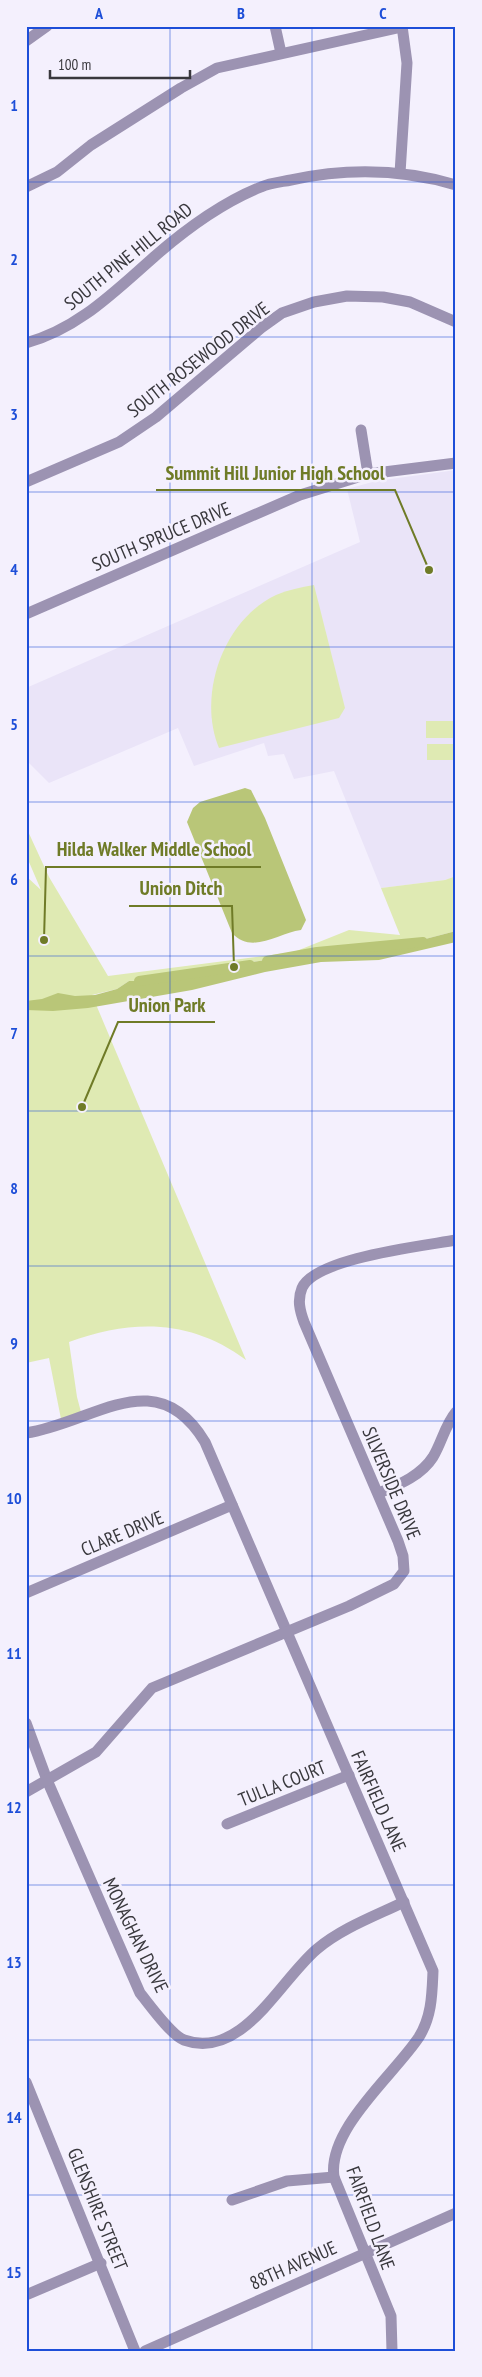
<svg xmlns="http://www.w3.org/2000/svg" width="482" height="2377" viewBox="0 0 482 2377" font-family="'PT Sans Narrow',sans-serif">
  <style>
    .built { fill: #eae4f8 }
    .green { fill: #dfeab3 }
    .water { fill: #b9c678 }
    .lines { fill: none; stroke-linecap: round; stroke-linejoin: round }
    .canal { stroke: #b9c678; stroke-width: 10 }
    .minor { stroke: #9c93b2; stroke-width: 11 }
    .grid { fill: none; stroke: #1d4ed8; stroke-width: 1; stroke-opacity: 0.55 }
    .labels { text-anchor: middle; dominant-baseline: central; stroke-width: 5; stroke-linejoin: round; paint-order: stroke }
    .street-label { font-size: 19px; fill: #39383d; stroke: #f4f0fd }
    .leader { fill: none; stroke: #6f7b27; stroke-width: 2 }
    .callout-dot { fill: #6f7b27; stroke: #f4f0fd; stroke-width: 2 }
    .callout-label { font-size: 20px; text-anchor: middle; font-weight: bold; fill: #6f7b27; stroke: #f4f0fd; stroke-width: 5; stroke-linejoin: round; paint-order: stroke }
    .neatline { fill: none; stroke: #1d4ed8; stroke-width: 2 }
    .grid-label { font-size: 16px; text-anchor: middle; font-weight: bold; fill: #1d4ed8 }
  </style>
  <rect width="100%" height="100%" fill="#f4f0fd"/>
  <polygon class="built" points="456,470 456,876 445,880 381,888 334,771 294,779 284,754 268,756 264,743 194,766 178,728 49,783 26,760 26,688 360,542 347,489 376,481"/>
  <g class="green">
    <path d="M 314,585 L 345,708 L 339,718 L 219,748 C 197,695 223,620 276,595 C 288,590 301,587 314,585 Z"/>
    <rect x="426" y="721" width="30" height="17"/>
    <rect x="427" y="744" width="29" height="16"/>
    <path d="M 26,827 L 49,877 L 108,976 L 294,952 L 349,930 L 400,935 L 381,888 L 445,880 L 456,876 L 456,931 L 387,949 L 273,959 L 246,963 L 232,970 L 192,975 L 173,981 L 129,981 L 117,989 L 92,995 L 246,1360 C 191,1319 132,1319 69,1342 L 77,1397 L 81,1412 L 61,1419 L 49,1358 L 26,1363 L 26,876 L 41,890 L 26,855 Z"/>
  </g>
  <g class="water">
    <path d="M 245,788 L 251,790 L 265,818 L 306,920 L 301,930 C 278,933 252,955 232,933 L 187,822 L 193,808 L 200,802 Z"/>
    <polygon points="456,931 456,942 379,960 321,962 265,972 192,990 88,1008 53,1011 26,1010 26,1001 42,999 58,993 75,996 95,995 117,989 129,981 173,981 191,975 232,970 246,963 273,959 387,949"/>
  </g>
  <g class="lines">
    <g class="canal">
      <polyline points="267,961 317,952 423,942"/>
      <polyline points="139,981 250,965"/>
    </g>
    <g class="minor">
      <polyline points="275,26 281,53"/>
      <polyline points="26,41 47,26"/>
      <polyline points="400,173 407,63 402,26"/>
      <polyline points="26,187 57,172 91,145 181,88 217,68 402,27"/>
      <path d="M 26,343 C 78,329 115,291 154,257 C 186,229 221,203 261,187 C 270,183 281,182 291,180 C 346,168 402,169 456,185"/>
      <polyline points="361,430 368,474"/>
      <polyline points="26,482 119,442 156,417 261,328 282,313 314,302 347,296 383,297 410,302 456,322"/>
      <polyline points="26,614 300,495 368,474 456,463"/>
      <path d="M 26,1433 C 94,1423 156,1361 205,1442 L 433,1971 C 432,1994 432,2016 419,2037 C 394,2075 327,2129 334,2177 L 391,2316 L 392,2351"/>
      <path d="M 379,1493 C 398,1485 421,1476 433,1457 C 442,1442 445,1425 456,1412"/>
      <polyline points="26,1593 232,1505"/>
      <path d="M 26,1723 L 47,1780 L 140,1993 C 149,2004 171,2035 184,2040 C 242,2061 280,1980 317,1949 C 342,1928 375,1916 404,1902"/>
      <path d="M 26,1792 L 96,1752 L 152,1688 L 349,1606 L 394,1584 L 404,1571 L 403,1556 L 398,1541 L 304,1322 C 300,1311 297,1300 302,1288 C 315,1258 423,1246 456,1240"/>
      <polyline points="227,1824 349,1775"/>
      <polyline points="26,2082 135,2351"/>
      <polyline points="232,2200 287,2181 334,2177"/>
      <polyline points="26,2295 101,2263"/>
      <polyline points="145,2351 456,2213"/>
    </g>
  </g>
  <path class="grid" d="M 170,26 L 170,2351M 312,26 L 312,2351M 26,182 L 456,182M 26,337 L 456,337M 26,492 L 456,492M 26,647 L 456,647M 26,802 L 456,802M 26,956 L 456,956M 26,1111 L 456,1111M 26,1266 L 456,1266M 26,1421 L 456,1421M 26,1576 L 456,1576M 26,1730 L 456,1730M 26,1885 L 456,1885M 26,2040 L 456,2040M 26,2195 L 456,2195"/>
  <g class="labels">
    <g class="street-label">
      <text transform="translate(128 256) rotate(-39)">SOUTH PINE HILL ROAD</text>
      <text transform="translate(198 359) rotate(-38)">SOUTH ROSEWOOD DRIVE</text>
      <text transform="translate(161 536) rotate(-23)">SOUTH SPRUCE DRIVE</text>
      <text transform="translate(392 1483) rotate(67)">SILVERSIDE DRIVE</text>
      <text transform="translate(122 1533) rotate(-23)">CLARE DRIVE</text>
      <text transform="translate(282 1783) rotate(-22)">TULLA COURT</text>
      <text transform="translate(379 1801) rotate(66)">FAIRFIELD LANE</text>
      <text transform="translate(136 1935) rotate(64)">MONAGHAN DRIVE</text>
      <text transform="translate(98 2209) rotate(68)">GLENSHIRE STREET</text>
      <text transform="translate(371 2218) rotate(70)">FAIRFIELD LANE</text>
      <text transform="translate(293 2265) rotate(-24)">88TH AVENUE</text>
    </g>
  </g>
  <path class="leader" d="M429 570L395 490H156M44 940L46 867H261M234 967L232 906H129M82 1107L118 1022H215"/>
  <g class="callout-dot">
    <circle cx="429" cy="570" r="5"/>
    <circle cx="44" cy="940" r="5"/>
    <circle cx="234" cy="967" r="5"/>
    <circle cx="82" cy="1107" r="5"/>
  </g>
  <g class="callout-label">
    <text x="275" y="480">Summit Hill Junior High School</text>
    <text x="154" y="856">Hilda Walker Middle School</text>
    <text x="181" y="895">Union Ditch</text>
    <text x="167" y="1012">Union Park</text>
  </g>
  <rect width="482" height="2377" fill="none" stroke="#f4f0fd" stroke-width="55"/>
  <path d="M50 70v8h140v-8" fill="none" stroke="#39383d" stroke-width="2.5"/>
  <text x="58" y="70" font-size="15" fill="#39383d" stroke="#f4f0fd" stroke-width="4" paint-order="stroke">100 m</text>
  <rect x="28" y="28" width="426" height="2322" class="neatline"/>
  <g class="grid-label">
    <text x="99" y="19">A</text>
    <text x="241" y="19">B</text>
    <text x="383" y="19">C</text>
    <text x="14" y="111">1</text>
    <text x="14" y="265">2</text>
    <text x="14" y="420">3</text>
    <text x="14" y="575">4</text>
    <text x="14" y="730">5</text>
    <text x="14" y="885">6</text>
    <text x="14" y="1039">7</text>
    <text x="14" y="1194">8</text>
    <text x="14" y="1349">9</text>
    <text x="14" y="1504">10</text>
    <text x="14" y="1659">11</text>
    <text x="14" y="1813">12</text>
    <text x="14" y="1968">13</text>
    <text x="14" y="2123">14</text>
    <text x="14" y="2278">15</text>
  </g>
</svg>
